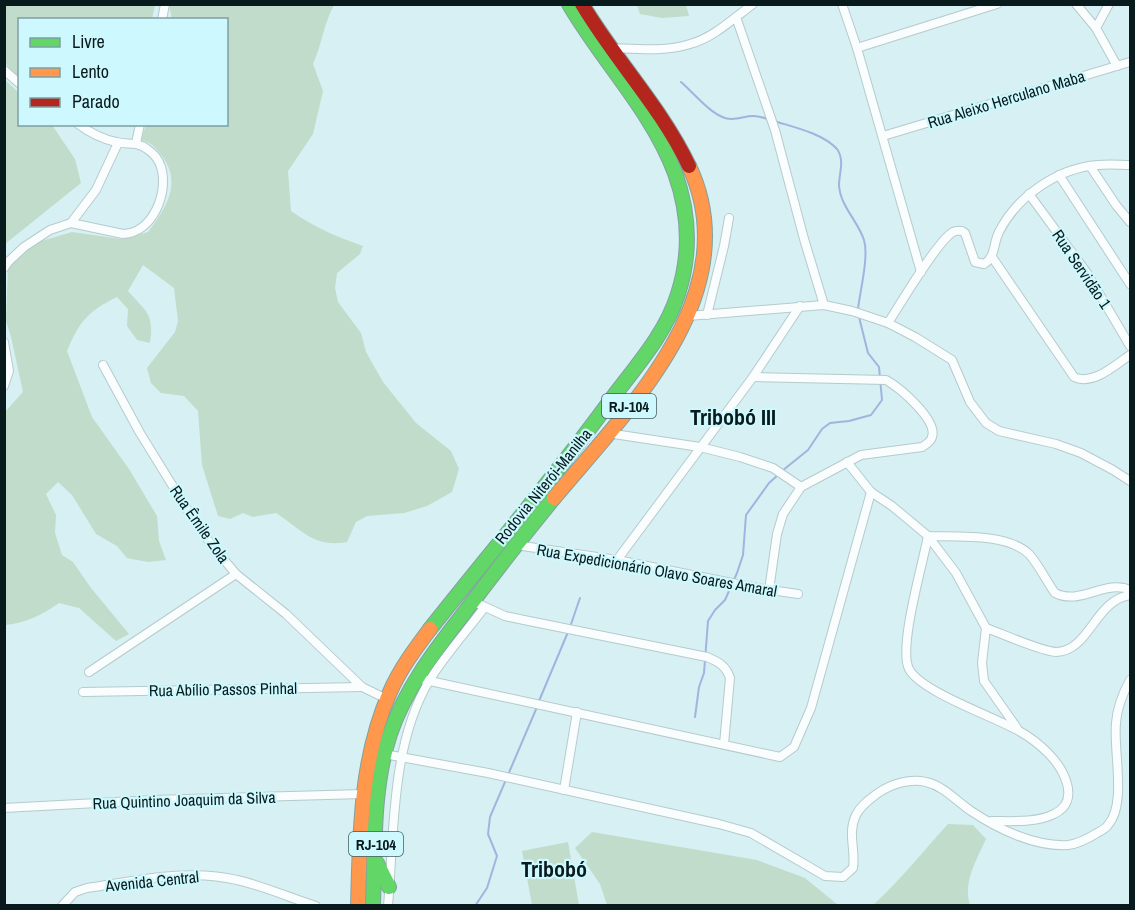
<svg xmlns="http://www.w3.org/2000/svg" width="1135" height="910" viewBox="0 0 1135 910" font-family="'Archivo Narrow',sans-serif">
  <style>
    .green { fill: #c1dcca }
    .lines { fill: none; stroke-linecap: round; stroke-linejoin: round }
    .stream { stroke: #a1b4df; stroke-width: 2 }
    .street-casing { stroke: #b7cacc; stroke-width: 10 }
    .fast-casing { stroke: #80a29f; stroke-width: 16 }
    .slow-casing { stroke: #80a29f; stroke-width: 16 }
    .jam-casing { stroke: #80a29f; stroke-width: 16 }
    .street { stroke: #f9fdfd; stroke-width: 8 }
    .fast { stroke: #63d668; stroke-width: 14 }
    .slow { stroke: #ff974d; stroke-width: 14 }
    .jam { stroke: #b3261e; stroke-width: 14 }
    .labels { text-anchor: middle; dominant-baseline: central; stroke-width: 4.5; stroke-linejoin: round; paint-order: stroke }
    .shield { fill: #ccf8fe; stroke: #445d60; stroke-width: 1.5 }
    .shield-label { font-size: 15px; font-weight: bold; fill: #091a1c }
    .street-label { font-size: 16px; fill: #091a1c; stroke: #ccf8fe }
    .district-label { font-size: 22px; font-weight: bold; fill: #091a1c; stroke: #ccf8fe }
  </style>
  <rect width="100%" height="100%" fill="#d7f0f3"/>
  <g class="green">
    <polygon points="4,5 155,5 152,19 20,20 19,78 5,63"/>
    <path d="M 169,5 L 334,5 C 324,23 322,44 313,64 L 323,91 L 313,134 L 288,171 L 291,211 C 314,227 337,237 363,246 L 360,254 L 337,273 L 335,288 L 338,302 L 361,333 L 366,352 L 383,382 L 416,423 L 451,451 L 459,469 L 452,492 L 427,506 L 404,513 L 367,516 L 356,522 L 347,542 C 314,548 302,530 276,513 L 253,517 L 243,513 L 230,519 L 218,516 L 202,465 L 198,411 L 184,396 L 161,393 L 151,383 L 147,368 L 175,332 L 178,321 L 174,288 L 143,265 L 128,291 C 147,313 154,313 150,343 L 137,340 L 127,326 L 128,309 L 117,297 C 88,311 79,322 67,351 L 92,417 L 129,469 L 157,516 L 159,541 L 166,560 L 148,562 L 127,558 L 117,546 L 96,534 L 72,495 L 58,482 L 46,494 L 56,515 L 55,533 L 62,555 L 73,562 L 91,588 L 129,634 L 116,641 L 79,608 L 59,603 C 42,615 26,623 5,625 L 4,413 L 23,392 L 11,337 L 6,321 L 8,264 L 38,242 L 72,232 L 121,239 L 148,232 C 165,209 183,184 162,156 C 155,147 152,143 141,140 L 146,125 L 226,124 L 226,20 L 172,19 Z"/>
    <polygon points="637,5 686,5 689,16 662,18 640,14"/>
    <polygon points="4,79 19,93 20,124 52,125 75,159 81,183 5,244"/>
    <path d="M 948,824 L 973,825 L 986,839 C 976,861 963,882 970,905 L 873,905 C 901,880 923,851 948,824 Z"/>
    <polygon points="592,832 757,860 805,878 838,905 847,905 607,905 600,884 575,848"/>
    <polygon points="568,842 579,905 532,905 522,851"/>
  </g>
  <g class="lines">
    <g class="stream">
      <path d="M 681,82 C 694,93 714,119 731,119 C 748,118 748,113 768,119"/>
      <path d="M 774,121 C 793,127 822,133 837,149 C 845,160 839,174 839,185 C 840,206 858,221 864,240 C 869,257 860,291 858,309"/>
      <polyline points="782,471 808,450 822,429 830,423 849,421 871,415 882,400 879,367 868,353 859,317"/>
      <polyline points="570,627 580,598"/>
      <polyline points="539,701 568,632"/>
      <polyline points="695,717 699,687 704,673 708,621 715,610 725,600 737,573 743,555 746,515 769,483 778,475"/>
      <polyline points="475,906 487,888 497,856 488,834 490,817 537,707"/>
    </g>
    <defs>
      <g id="street">
        <polyline points="842,4 857,48 921,272"/>
        <polyline points="1076,4 1096,28 1117,66"/>
        <polyline points="736,17 775,130 804,239 824,305"/>
        <polyline points="162,20 165,4"/>
        <polyline points="1096,28 1109,4"/>
        <path d="M 611,48 C 638,49 665,52 690,44 C 713,38 734,18 753,4"/>
        <polyline points="857,48 997,4"/>
        <polyline points="4,70 20,84"/>
        <polyline points="883,136 1130,62"/>
        <polyline points="136,143 140,124"/>
        <polyline points="1090,166 1116,205 1130,222"/>
        <polyline points="1059,175 1130,284"/>
        <polyline points="1029,194 1087,273 1130,346"/>
        <path d="M 71,223 L 123,234 C 153,233 169,192 161,167 C 159,160 153,153 147,149 C 136,141 128,145 116,142 C 102,139 89,132 78,124"/>
        <path d="M 992,257 L 1074,377 C 1093,386 1115,365 1130,355"/>
        <polyline points="4,268 9,261 24,247 50,230 71,223 96,190 118,143"/>
        <polyline points="707,315 724,246 729,218"/>
        <polyline points="688,316 824,305 852,311 888,323 915,337 952,360 970,402 986,423 999,431 1056,444 1081,453 1113,470 1130,481"/>
        <path d="M 888,323 C 900,305 937,241 953,232 C 957,230 959,231 962,231 L 965,233 L 975,262 L 984,264 C 996,257 993,243 999,232 C 1017,196 1058,168 1098,165 C 1109,164 1120,165 1130,165"/>
        <polyline points="4,342 9,371 4,386"/>
        <polyline points="103,365 140,433 185,506 210,543 236,574 286,614 362,687 387,699"/>
        <path d="M 753,377 L 886,380 C 899,387 938,420 932,437 C 931,442 926,444 922,447 L 861,455 L 801,487 L 783,514 L 777,534 L 769,590"/>
        <polyline points="607,433 700,447 740,457 773,468 801,487"/>
        <path d="M 847,462 L 871,492 L 892,506 L 928,536 L 956,573 L 986,628 C 1003,634 1040,651 1056,652 C 1089,652 1095,600 1130,595"/>
        <polyline points="516,545 617,560 757,588 798,594"/>
        <polyline points="617,560 753,377 800,306"/>
        <path d="M 472,601 L 505,616 L 524,620 L 707,657 C 719,662 726,666 730,678 L 724,744"/>
        <polyline points="986,628 982,663 984,681 1017,728"/>
        <polyline points="89,672 236,574"/>
        <polyline points="416,678 780,757 794,747 811,708 871,492"/>
        <polyline points="83,692 362,687"/>
        <path d="M 384,754 L 488,773 L 719,824 L 751,833 L 825,876 L 843,877 L 853,868 C 856,849 847,834 856,815 C 861,805 870,799 878,793 C 891,784 910,778 926,782 C 944,786 956,801 971,811 C 998,829 1035,847 1068,845 C 1077,844 1089,838 1097,833 C 1101,831 1106,828 1108,825 C 1127,804 1113,750 1116,723 C 1117,708 1123,693 1130,680"/>
        <polyline points="564,790 577,712"/>
        <polyline points="4,808 153,800 363,794"/>
        <path d="M 992,821 C 1011,821 1036,823 1054,814 C 1082,801 1063,768 1048,753 C 1040,745 1030,737 1019,731 C 995,717 921,692 909,669 C 898,648 923,563 928,536 C 958,537 1007,533 1029,554 C 1039,565 1046,581 1055,593 C 1080,606 1106,579 1130,590"/>
        <path d="M 62,906 L 75,892 L 87,888 C 135,881 189,868 237,880 C 264,886 290,898 316,906"/>
        <path d="M 388,906 C 394,834 391,745 429,681 C 444,656 466,632 484,608"/>
      </g>
      <g id="fast">
        <path d="M 430,629 C 491,552 555,477 613,397 C 637,365 666,333 678,294 C 691,254 689,212 675,173 C 652,111 602,61 569,4"/>
        <polyline points="377,863 389,887"/>
        <path d="M 373,906 C 375,849 372,789 390,734 C 405,690 433,653 461,617 C 491,577 522,537 554,498"/>
      </g>
      <g id="slow">
        <path d="M 554,498 C 628,409 749,293 689,166"/>
        <path d="M 358,906 C 360,834 360,759 390,692 C 400,669 415,649 430,629"/>
      </g>
      <path id="jam" d="M 582,4 C 615,60 661,107 689,166"/>
    </defs>
    <use href="#street" class="street-casing"/>
    <use href="#fast" class="fast-casing"/>
    <use href="#slow" class="slow-casing"/>
    <use href="#jam" class="jam-casing"/>
    <use href="#street" class="street"/>
    <use href="#fast" class="fast"/>
    <use href="#slow" class="slow"/>
    <use href="#jam" class="jam"/>
  </g>
  <g class="labels">
    <g class="shield">
      <rect x="602" y="394" width="54" height="24" rx="4.5"/>
      <rect x="349" y="832" width="54" height="24" rx="4.5"/>
    </g>
    <g class="shield-label">
      <text x="629" y="406">RJ-104</text>
      <text x="376" y="844">RJ-104</text>
    </g>
    <g class="street-label">
      <text transform="translate(1006 99) rotate(-17)">Rua Aleixo Herculano Maba</text>
      <text transform="translate(1082 269) rotate(56)">Rua Servidão 1</text>
      <text transform="translate(543 486) rotate(-51)">Rodovia Niterói-Manilha</text>
      <text transform="translate(200 524) rotate(55)">Rua Êmile Zola</text>
      <text transform="translate(657 570) rotate(10)">Rua Expedicionário Olavo Soares Amaral</text>
      <text transform="translate(223 689) rotate(-1)">Rua Abílio Passos Pinhal</text>
      <text transform="translate(184 800) rotate(-2)">Rua Quintino Joaquim da Silva</text>
      <text transform="translate(152 881) rotate(-6)">Avenida Central</text>
    </g>
    <g class="district-label">
      <text x="733" y="417">Tribobó III</text>
      <text x="554" y="869">Tribobó</text>
    </g>
  </g>
  <rect width="1135" height="910" fill="none" stroke="#091a1c" stroke-width="12"/>
  <rect x="18" y="18" width="210" height="108" fill="#ccf8fe" stroke="#7e9fa4" stroke-width="1.5"/>
  <rect x="30" y="38" width="30" height="9" fill="#63d668" stroke="#7e9fa4" stroke-width="1.5"/>
  <text x="72" y="48" font-size="18" fill="#091a1c">Livre</text>
  <rect x="30" y="68" width="30" height="9" fill="#ff974d" stroke="#7e9fa4" stroke-width="1.5"/>
  <text x="72" y="78" font-size="18" fill="#091a1c">Lento</text>
  <rect x="30" y="98" width="30" height="9" fill="#b3261e" stroke="#7e9fa4" stroke-width="1.5"/>
  <text x="72" y="108" font-size="18" fill="#091a1c">Parado</text>
</svg>
